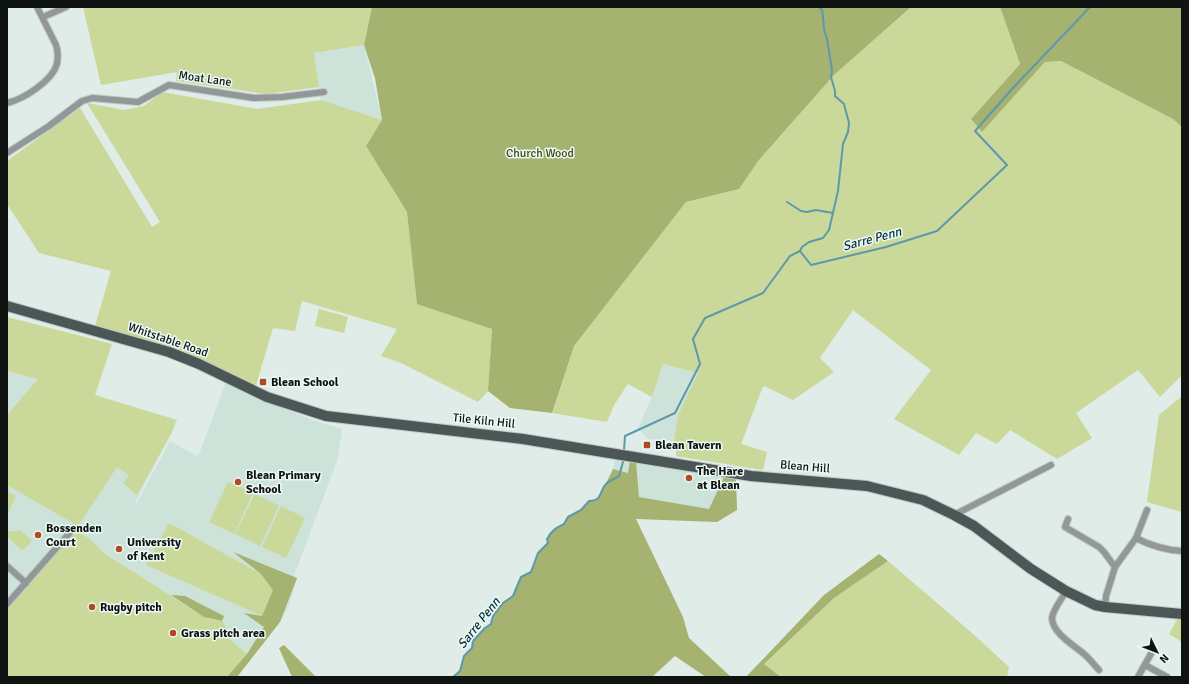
<svg xmlns="http://www.w3.org/2000/svg" width="1189" height="684" viewBox="0 0 1189 684" font-family="Signika,sans-serif">
  <style>
    .built { fill: #cde3da }
    .green { fill: #cad899 }
    .forest { fill: #a5b270 }
    .lines { fill: none; stroke-linecap: round; stroke-linejoin: round }
    .stream { stroke: #5d99ac; stroke-width: 2 }
    .street-casing { stroke: #bec9c5; stroke-width: 8 }
    .primary-casing { stroke: #bec9c5; stroke-width: 12 }
    .street { stroke: #929898; stroke-width: 6 }
    .primary { stroke: #4b5656; stroke-width: 10 }
    .poi-dot { fill: #b14a24; stroke: #ecfaf5; stroke-width: 1.5 }
    .labels { text-anchor: middle; dominant-baseline: central; stroke-width: 3; stroke-linejoin: round; paint-order: stroke }
    .street-label { font-size: 12px; fill: #0f1311; stroke: #ecfaf5 }
    .park-label { font-size: 12px; fill: #3e4715; stroke: #ecfaf5 }
    .poi-label { font-size: 12px; font-weight: bold; fill: #0f1311; stroke: #ecfaf5; text-anchor: start }
    .water-label { font-size: 13px; font-style: italic; fill: #0c3340; stroke: #ecfaf5 }
  </style>
  <rect width="100%" height="100%" fill="#dfece7"/>
  <g class="built">
    <polygon points="364,45 382,120 321,100 314,53"/>
    <polygon points="663,364 698,373 678,415 674,441 648,439 638,428 652,397"/>
    <polygon points="7,371 39,379 178,420 135,503 136,504 170,441 198,457 226,382 268,402 315,421 342,429 337,461 294,576 297,578 296,583 287,610 280,622 237,677 7,677"/>
    <polygon points="615,458 630,460 628,473 613,469"/>
    <polygon points="636,461 724,477 709,509 639,497"/>
  </g>
  <g class="green">
    <polygon points="83,7 372,7 364,45 314,53 319,87 266,94 176,81 177,72 101,85"/>
    <polygon points="911,7 1000,7 1020,64 971,119 982,132 1045,62 1061,61 1173,119 1182,127 1182,375 1160,397 1138,370 1076,413 1092,438 1057,459 1010,430 997,444 976,433 959,455 894,419 931,370 853,310 820,358 834,372 793,400 764,386 762,389 741,444 767,452 763,470 676,456 676,449 673,448 678,415 698,373 663,364 652,397 628,384 614,405 607,422 552,413 574,346 686,202 739,189 759,160 834,75"/>
    <polygon points="162,92 257,109 321,100 382,120 366,146 407,212 417,303 492,329 488,391 478,402 401,363 381,356 397,329 302,301 295,331 273,328 256,385 213,365 95,326 111,271 39,253 7,204 7,161 80,108 152,227 160,222 87,103 124,110 144,106"/>
    <polygon points="319,309 348,317 344,333 315,326"/>
    <polygon points="7,317 112,344 95,395 176,420 172,432 137,495 123,483 129,475 117,467 78,526 7,485 7,415 38,379 7,371"/>
    <polygon points="1182,396 1182,512 1147,502 1159,415"/>
    <polygon points="228,482 253,493 234,534 209,522"/>
    <polygon points="7,491 16,496 7,515"/>
    <polygon points="255,494 279,506 260,546 235,534"/>
    <polygon points="281,506 305,518 286,558 262,547"/>
    <polygon points="169,523 261,574 273,589 262,616 146,565"/>
    <polygon points="19,529 31,540 31,542 24,549 22,550 7,537 7,531 17,531"/>
    <path d="M 78,533 C 89,536 95,544 102,552 L 204,617 L 213,620 L 222,621 L 227,629 L 228,638 L 247,654 L 227,677 L 7,677 L 7,610 L 71,537 Z"/>
    <polygon points="888,561 972,633 1009,667 1007,677 781,677 764,664 834,598"/>
    <polygon points="1178,618 1182,620 1182,642 1169,634"/>
  </g>
  <g class="forest">
    <polygon points="372,7 911,7 834,75 759,160 739,189 686,202 574,346 552,413 510,408 488,391 492,329 417,304 407,212 366,146 382,120 375,78 364,45"/>
    <polygon points="1000,7 1182,7 1182,127 1173,119 1061,61 1045,62 982,132 971,119 1020,64"/>
    <path d="M 630,460 L 636,461 L 639,497 L 709,509 L 724,477 L 736,478 L 737,510 L 717,522 L 636,519 L 683,617 L 689,638 L 731,677 L 706,677 L 675,656 L 652,677 L 453,677 L 460,671 L 464,656 L 472,648 L 473,641 L 485,628 L 491,624 L 493,616 L 503,603 L 513,596 L 521,577 L 531,572 L 538,553 L 547,543 L 547,539 C 552,531 556,528 564,524 L 568,517 L 581,510 L 589,501 L 595,501 L 599,498 L 613,469 L 628,473 Z"/>
    <polygon points="233,552 297,578 280,622 237,677 227,677 247,654 264,627 244,613 262,616 273,590 261,574"/>
    <polygon points="879,554 888,561 834,598 764,664 781,677 746,677 824,595"/>
    <polygon points="171,595 185,596 224,616 222,621 204,617"/>
    <polygon points="284,645 316,677 292,677 279,648"/>
  </g>
  <g class="lines">
    <g class="stream">
      <polyline points="787,202 801,211 807,212 816,210 833,213"/>
      <polyline points="800,251 811,265 886,247 937,231 1007,165 975,131 1012,89 1090,7"/>
      <polyline points="624,450 625,436 675,413 700,364 693,339 705,318 763,293 790,256 800,251 802,247 809,242 823,238 829,230 838,191 843,144 848,132 849,123 844,104 835,96 835,91 831,77 832,70 827,39 824,29 823,16 822,10 819,7"/>
      <path d="M 453,677 L 460,671 L 464,656 L 472,648 L 473,641 L 485,628 L 491,624 L 493,616 L 503,603 L 513,596 L 521,577 L 531,572 L 538,553 L 548,543 L 547,539 C 552,530 556,528 564,524 L 568,517 L 581,510 L 589,501 C 604,500 598,492 606,484 C 609,481 615,478 619,476 L 623,462"/>
    </g>
    <defs>
      <g id="street">
        <polyline points="43,17 66,7"/>
        <path d="M 7,103 C 24,99 52,81 57,64 C 58,58 58,51 56,45 L 37,7"/>
        <polyline points="7,153 49,126 82,101 92,98 138,102 169,85 254,98 282,97 324,92"/>
        <polyline points="954,515 1051,465"/>
        <polyline points="1068,519 1065,527 1099,547 1104,552 1115,567"/>
        <path d="M 1136,538 C 1151,546 1165,550 1182,551"/>
        <polyline points="7,566 26,583"/>
        <path d="M 1066,591 C 1062,599 1053,609 1052,618 C 1052,633 1075,646 1084,654 C 1090,659 1094,665 1099,670"/>
        <polyline points="7,604 74,528"/>
        <polyline points="1105,607 1106,596 1115,567 1136,538 1147,510"/>
        <polyline points="1145,665 1167,677"/>
        <polyline points="1138,677 1153,650"/>
      </g>
      <polyline id="primary" points="7,306 169,352 199,364 267,397 326,416 523,439 751,476 867,486 923,500 954,515 974,526 1031,569 1066,591 1095,605 1105,607 1182,614"/>
    </defs>
    <use href="#street" class="street-casing"/>
    <use href="#primary" class="primary-casing"/>
    <use href="#street" class="street"/>
    <use href="#primary" class="primary"/>
  </g>
  <g class="poi-dot">
    <rect x="259" y="378" width="8" height="8" rx="2"/>
    <rect x="643" y="441" width="8" height="8" rx="2"/>
    <circle cx="689" cy="478" r="4"/>
    <circle cx="238" cy="482" r="4"/>
    <circle cx="38" cy="535" r="4"/>
    <circle cx="119" cy="549" r="4"/>
    <circle cx="92" cy="607" r="4"/>
    <circle cx="173" cy="633" r="4"/>
  </g>
  <g class="labels">
    <g class="street-label">
      <text transform="translate(205 79) rotate(8)">Moat Lane</text>
      <text transform="translate(168 340) rotate(19)">Whitstable Road</text>
      <text transform="translate(484 421) rotate(6)">Tile Kiln Hill</text>
      <text transform="translate(805 467) rotate(5)">Blean Hill</text>
    </g>
    <g class="park-label">
      <text x="540" y="153">Church Wood</text>
    </g>
    <g class="poi-label">
      <text x="271" y="382">Blean School</text>
      <text x="655" y="445">Blean Tavern</text>
      <text x="697" y="471">The Hare<tspan x="697" dy="14">at Blean</tspan></text>
      <text x="246" y="475">Blean Primary<tspan x="246" dy="14">School</tspan></text>
      <text x="46" y="528">Bossenden<tspan x="46" dy="14">Court</tspan></text>
      <text x="127" y="542">University<tspan x="127" dy="14">of Kent</tspan></text>
      <text x="100" y="607">Rugby pitch</text>
      <text x="181" y="633">Grass pitch area</text>
    </g>
    <g class="water-label">
      <text transform="translate(872 239) rotate(-15)">Sarre Penn</text>
      <text transform="translate(479 623) rotate(-52)">Sarre Penn</text>
    </g>
  </g>
  <rect width="1189" height="684" fill="none" stroke="#0f1311" stroke-width="16"/>
  <g transform="translate(1157 652) rotate(133)" stroke="#ecfaf5" stroke-width="3" paint-order="stroke">
  <path d="M0-3L7 15L0 10L-7 15Z" fill="#0f1311"/>
  <text y="-6" font-size="11" font-weight="bold" text-anchor="middle" fill="#0f1311">N</text>
  </g>
</svg>
